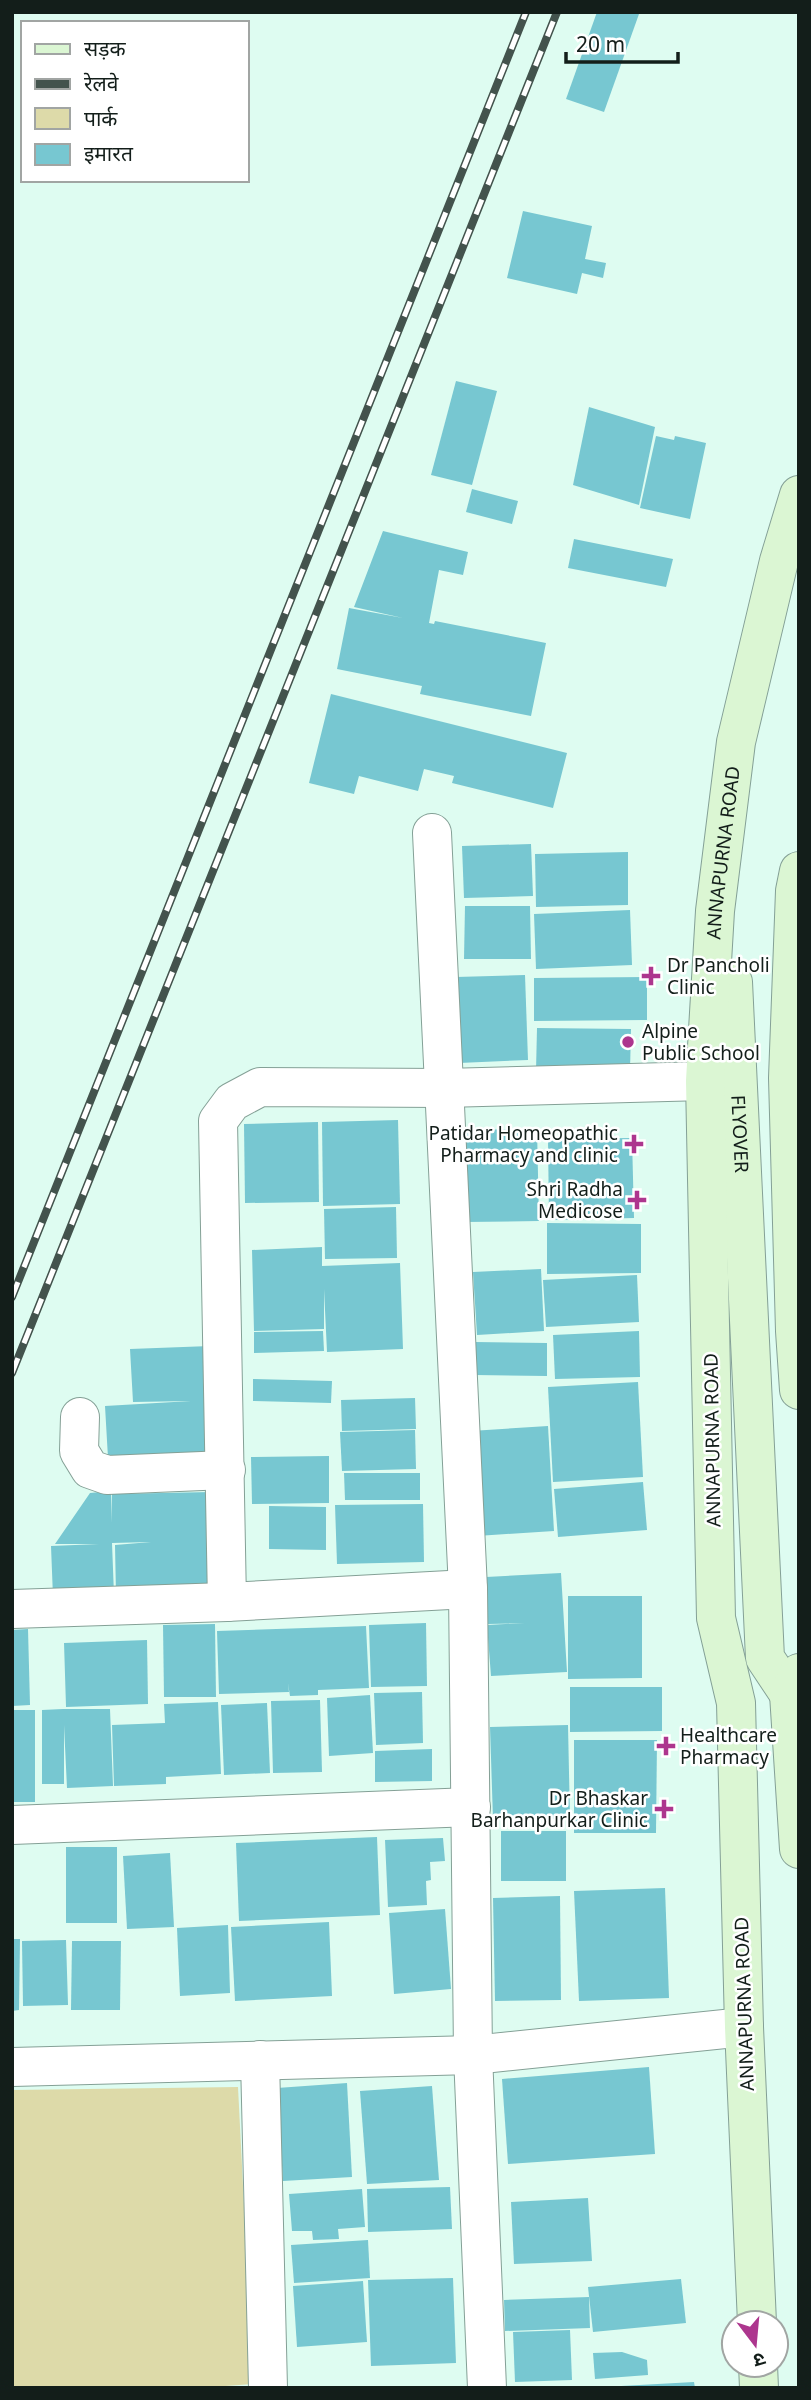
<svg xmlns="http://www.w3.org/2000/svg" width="811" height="2400" viewBox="0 0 811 2400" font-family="'Noto Sans','Noto Sans Devanagari',sans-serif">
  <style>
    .green { fill: #dddaa9 }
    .building { fill: #77c7d1 }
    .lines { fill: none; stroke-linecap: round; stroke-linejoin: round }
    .street-casing { stroke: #84a096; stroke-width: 40 }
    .secondary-casing { stroke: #84a096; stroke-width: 40 }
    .street { stroke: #fff; stroke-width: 38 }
    .secondary { stroke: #dbf6d3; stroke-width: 38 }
    .rail-casing { stroke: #43534d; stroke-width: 8 }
    .rail { stroke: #fff; stroke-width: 5; stroke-dasharray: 16; stroke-linecap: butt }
    .poi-dot { fill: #ad368e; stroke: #fff; stroke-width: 2.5 }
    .labels { text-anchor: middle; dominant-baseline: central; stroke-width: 5; stroke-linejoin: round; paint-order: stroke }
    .street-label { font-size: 19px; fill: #131e1a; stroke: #fff }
    .poi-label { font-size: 19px; fill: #131e1a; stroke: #fff; text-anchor: start }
  </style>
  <rect width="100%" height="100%" fill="#defcf1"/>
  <polygon class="green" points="238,2087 253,2384 198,2388 12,2388 12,2090"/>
  <g class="building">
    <polygon points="597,12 639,14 604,112 566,99"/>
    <polygon points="523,211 592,226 585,259 606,263 603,278 582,273 577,294 507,278"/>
    <polygon points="456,381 497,391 472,485 431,475"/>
    <polygon points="589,407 655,427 639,505 573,485"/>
    <polygon points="656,436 674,440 675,436 706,443 690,519 640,508"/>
    <polygon points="472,489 518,501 512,524 466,512"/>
    <polygon points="383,531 468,552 463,575 439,570 429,623 434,624 435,621 546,643 531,716 420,694 422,686 337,669 349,608 403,618 354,607"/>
    <polygon points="574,539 673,559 666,587 568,568"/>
    <polygon points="331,694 567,753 553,808 452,783 454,776 424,769 418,791 359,776 354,794 309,783"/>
    <polygon points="531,844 533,896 464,898 462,846"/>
    <polygon points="628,852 628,905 536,907 535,854"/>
    <polygon points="465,906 530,906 531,959 464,959"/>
    <polygon points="630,910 632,965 536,969 534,914"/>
    <polygon points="525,975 528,1060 459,1063 456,977"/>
    <polygon points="647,977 647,1020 534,1021 534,978"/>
    <polygon points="537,1028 631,1029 630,1071 536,1071"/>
    <polygon points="398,1120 400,1204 323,1206 322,1122"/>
    <polygon points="318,1122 319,1202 245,1203 244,1124"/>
    <polygon points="537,1129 539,1221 465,1222 463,1130"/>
    <polygon points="632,1138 634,1218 549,1220 548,1139"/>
    <polygon points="396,1207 397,1258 325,1259 324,1209"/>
    <polygon points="547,1223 641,1224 641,1273 547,1274"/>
    <polygon points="322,1247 322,1266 400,1263 403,1349 327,1352 324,1289 324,1329 254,1331 252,1250"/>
    <polygon points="541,1269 544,1331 477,1335 473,1272"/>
    <polygon points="637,1275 639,1322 546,1327 543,1280"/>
    <polygon points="323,1331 324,1351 254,1353 254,1332"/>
    <polygon points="639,1331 640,1377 555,1379 553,1335"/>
    <polygon points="475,1342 547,1343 547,1376 475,1375"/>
    <polygon points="210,1346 215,1452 108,1458 105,1406 191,1401 133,1402 130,1349"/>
    <polygon points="253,1379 332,1381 331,1403 253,1401"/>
    <polygon points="638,1382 643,1477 553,1482 548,1387"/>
    <polygon points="415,1398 416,1429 342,1431 341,1400"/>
    <polygon points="548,1426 554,1531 477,1536 471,1431"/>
    <polygon points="415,1430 416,1469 342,1471 340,1432"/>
    <polygon points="329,1456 329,1503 252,1504 251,1457"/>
    <polygon points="344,1473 420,1473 420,1500 345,1500"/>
    <polygon points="643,1482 647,1530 558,1537 554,1489"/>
    <polygon points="111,1491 112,1523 112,1494 212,1492 219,1592 116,1595 115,1545 151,1542 112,1543 114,1595 53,1597 51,1546 99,1544 55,1544 90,1493"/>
    <polygon points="423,1504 424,1562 337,1564 335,1505"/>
    <polygon points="269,1506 326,1507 326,1550 269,1549"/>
    <polygon points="561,1573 567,1672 491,1676 487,1625 525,1623 488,1624 486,1577"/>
    <polygon points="568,1596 642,1596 642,1678 568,1679"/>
    <polygon points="426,1623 427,1686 371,1687 369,1625"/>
    <polygon points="215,1624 216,1697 164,1697 163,1625"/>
    <polygon points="366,1626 369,1688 318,1690 318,1695 290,1696 288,1683 289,1692 219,1694 217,1631"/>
    <polygon points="28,1629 30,1705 12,1706 12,1630"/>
    <polygon points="147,1640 148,1704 66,1707 64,1643"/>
    <polygon points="570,1687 662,1687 662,1731 570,1732"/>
    <polygon points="422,1692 423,1743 376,1745 374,1693"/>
    <polygon points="370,1695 373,1753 329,1756 327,1698"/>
    <polygon points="320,1700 322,1772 273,1773 271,1701"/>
    <polygon points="218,1702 221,1774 166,1777 166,1784 114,1786 112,1725 165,1723 164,1704"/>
    <polygon points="267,1703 270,1773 224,1775 221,1705"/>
    <polygon points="63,1709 110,1709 113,1786 67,1788 64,1725 64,1784 42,1784 42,1710"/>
    <rect x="12" y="1710" width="23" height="92"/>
    <polygon points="568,1725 570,1819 493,1819 490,1727"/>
    <polygon points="574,1740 657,1740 656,1833 574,1833"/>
    <polygon points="432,1749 432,1781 375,1782 375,1751"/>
    <rect x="501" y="1831" width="65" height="50"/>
    <polygon points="377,1837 380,1915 239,1921 236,1843"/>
    <polygon points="443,1838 445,1861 430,1862 431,1880 426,1881 427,1905 388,1907 385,1840"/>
    <rect x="66" y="1847" width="51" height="76"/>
    <polygon points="170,1853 174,1927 127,1929 123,1856"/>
    <polygon points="665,1888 669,1998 579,2001 574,1891"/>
    <polygon points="560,1896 561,2000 495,2001 493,1898"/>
    <polygon points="445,1909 451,1989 394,1994 389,1913"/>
    <polygon points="329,1922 332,1996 235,2001 231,1927"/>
    <polygon points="228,1925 230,1993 180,1996 177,1928"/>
    <polygon points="12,1939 20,1939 19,2010 12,2011"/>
    <polygon points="66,1940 68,2005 23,2006 22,1941"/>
    <polygon points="72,1941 121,1941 120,2010 71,2010"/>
    <polygon points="649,2067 655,2154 508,2164 502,2079"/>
    <polygon points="347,2083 352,2177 283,2181 277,2088"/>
    <polygon points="432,2086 439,2180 367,2184 360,2091"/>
    <polygon points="450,2187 452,2229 368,2232 367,2189"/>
    <polygon points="362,2189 365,2227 338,2229 339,2239 313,2240 312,2231 292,2231 289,2194"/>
    <polygon points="588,2198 592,2261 514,2264 511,2202"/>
    <polygon points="368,2240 370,2278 294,2283 291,2245"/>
    <polygon points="453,2278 456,2363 371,2366 368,2280"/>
    <polygon points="681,2279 686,2323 593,2332 588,2287"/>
    <polygon points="363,2281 367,2342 297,2347 293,2286"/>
    <polygon points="589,2297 590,2328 505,2331 504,2300"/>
    <polygon points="570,2330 572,2380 515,2382 513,2332"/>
    <polygon points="622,2352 647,2360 648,2375 595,2379 593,2353"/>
    <polygon points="694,2382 695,2388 621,2388 621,2386"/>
  </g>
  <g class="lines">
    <defs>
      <g id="street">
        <polyline points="432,833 468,1589 473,2055 487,2388"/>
        <polyline points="80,1417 79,1451 90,1469 107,1475 226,1470"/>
        <polyline points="227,1602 218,1121 232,1102 260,1087 445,1088 705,1081"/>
        <polyline points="12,1609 227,1602 468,1589"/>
        <polyline points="12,1825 471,1807"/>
        <polyline points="260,2060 268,2388"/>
        <polyline points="12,2067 473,2055 744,2027"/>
      </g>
      <g id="secondary">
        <polyline points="799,871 795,891 788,1078 795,1331 799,1390"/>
        <path id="s1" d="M 733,982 L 765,1658 L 789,1694"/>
        <polyline points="799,1673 789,1694 799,1849"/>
        <path id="s2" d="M 757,2323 L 744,2027 L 736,1703 L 716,1618 L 705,1081 L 715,911 L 736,742 L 779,561 L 799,495"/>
        <polyline points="758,2365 759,2388"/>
      </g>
    </defs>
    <use href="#street" class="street-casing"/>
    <use href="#secondary" class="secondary-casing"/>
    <use href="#street" class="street"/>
    <use href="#secondary" class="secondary"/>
    <defs>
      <g id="rail">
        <polyline points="12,1297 526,12"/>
        <polyline points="12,1373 557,12"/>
      </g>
    </defs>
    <use href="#rail" class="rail-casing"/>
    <use href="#rail" class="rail"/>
  </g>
  <g class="poi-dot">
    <path d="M647.5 965.5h7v7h7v7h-7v7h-7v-7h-7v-7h7z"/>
    <circle cx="628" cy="1042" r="7"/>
    <path d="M630.5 1133.5h7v7h7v7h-7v7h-7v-7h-7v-7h7z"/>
    <path d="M633.5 1189.5h7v7h7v7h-7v7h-7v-7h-7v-7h7z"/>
    <path d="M662.5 1735.5h7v7h7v7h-7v7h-7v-7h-7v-7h7z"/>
    <path d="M660.5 1798.5h7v7h7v7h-7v7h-7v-7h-7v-7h7z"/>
  </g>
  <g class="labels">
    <g class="street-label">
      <text stroke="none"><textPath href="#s2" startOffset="1474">ANNAPURNA ROAD</textPath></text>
      <text stroke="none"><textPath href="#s1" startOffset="152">FLYOVER</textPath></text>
      <text transform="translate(712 1440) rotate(-91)">ANNAPURNA ROAD</text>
      <text transform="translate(744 2004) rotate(-92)">ANNAPURNA ROAD</text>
    </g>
    <g class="poi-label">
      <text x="667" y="965">Dr Pancholi<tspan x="667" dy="22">Clinic</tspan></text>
      <text x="642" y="1031">Alpine<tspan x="642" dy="22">Public School</tspan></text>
      <text x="618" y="1133" text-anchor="end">Patidar Homeopathic<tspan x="618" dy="22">Pharmacy and clinic</tspan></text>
      <text x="623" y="1189" text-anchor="end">Shri Radha<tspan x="623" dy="22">Medicose</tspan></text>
      <text x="680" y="1735">Healthcare<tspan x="680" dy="22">Pharmacy</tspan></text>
      <text x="648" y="1798" text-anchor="end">Dr Bhaskar<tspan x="648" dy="22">Barhanpurkar Clinic</tspan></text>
    </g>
  </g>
  <rect width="811" height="2400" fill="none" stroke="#131e1a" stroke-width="28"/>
  <rect x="21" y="21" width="228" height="161" fill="#ffffff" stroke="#a1a5a3" stroke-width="2"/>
  <rect x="35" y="44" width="35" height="10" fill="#dbf6d3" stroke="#a1a5a3" stroke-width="2"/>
  <text x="84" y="56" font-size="21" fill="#131e1a">सड़क</text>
  <rect x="35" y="79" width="35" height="10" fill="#43534d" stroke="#a1a5a3" stroke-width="2"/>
  <text x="84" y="91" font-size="21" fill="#131e1a">रेलवे</text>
  <rect x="35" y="108" width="35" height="21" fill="#dddaa9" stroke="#a1a5a3" stroke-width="2"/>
  <text x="84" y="126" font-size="21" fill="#131e1a">पार्क</text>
  <rect x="35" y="144" width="35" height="21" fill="#77c7d1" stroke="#a1a5a3" stroke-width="2"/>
  <text x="84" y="161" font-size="21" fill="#131e1a">इमारत</text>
  <g transform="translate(755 2344) rotate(164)"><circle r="33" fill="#ffffff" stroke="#a1a5a3" stroke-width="2"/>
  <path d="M0-5L12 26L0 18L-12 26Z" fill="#ad368e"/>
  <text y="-10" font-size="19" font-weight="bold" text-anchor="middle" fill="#131e1a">उ</text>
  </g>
  <path d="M566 52v10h112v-10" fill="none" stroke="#131e1a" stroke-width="3.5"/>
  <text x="576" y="52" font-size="21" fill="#131e1a" stroke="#ffffff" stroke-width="5" paint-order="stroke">20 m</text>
</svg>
